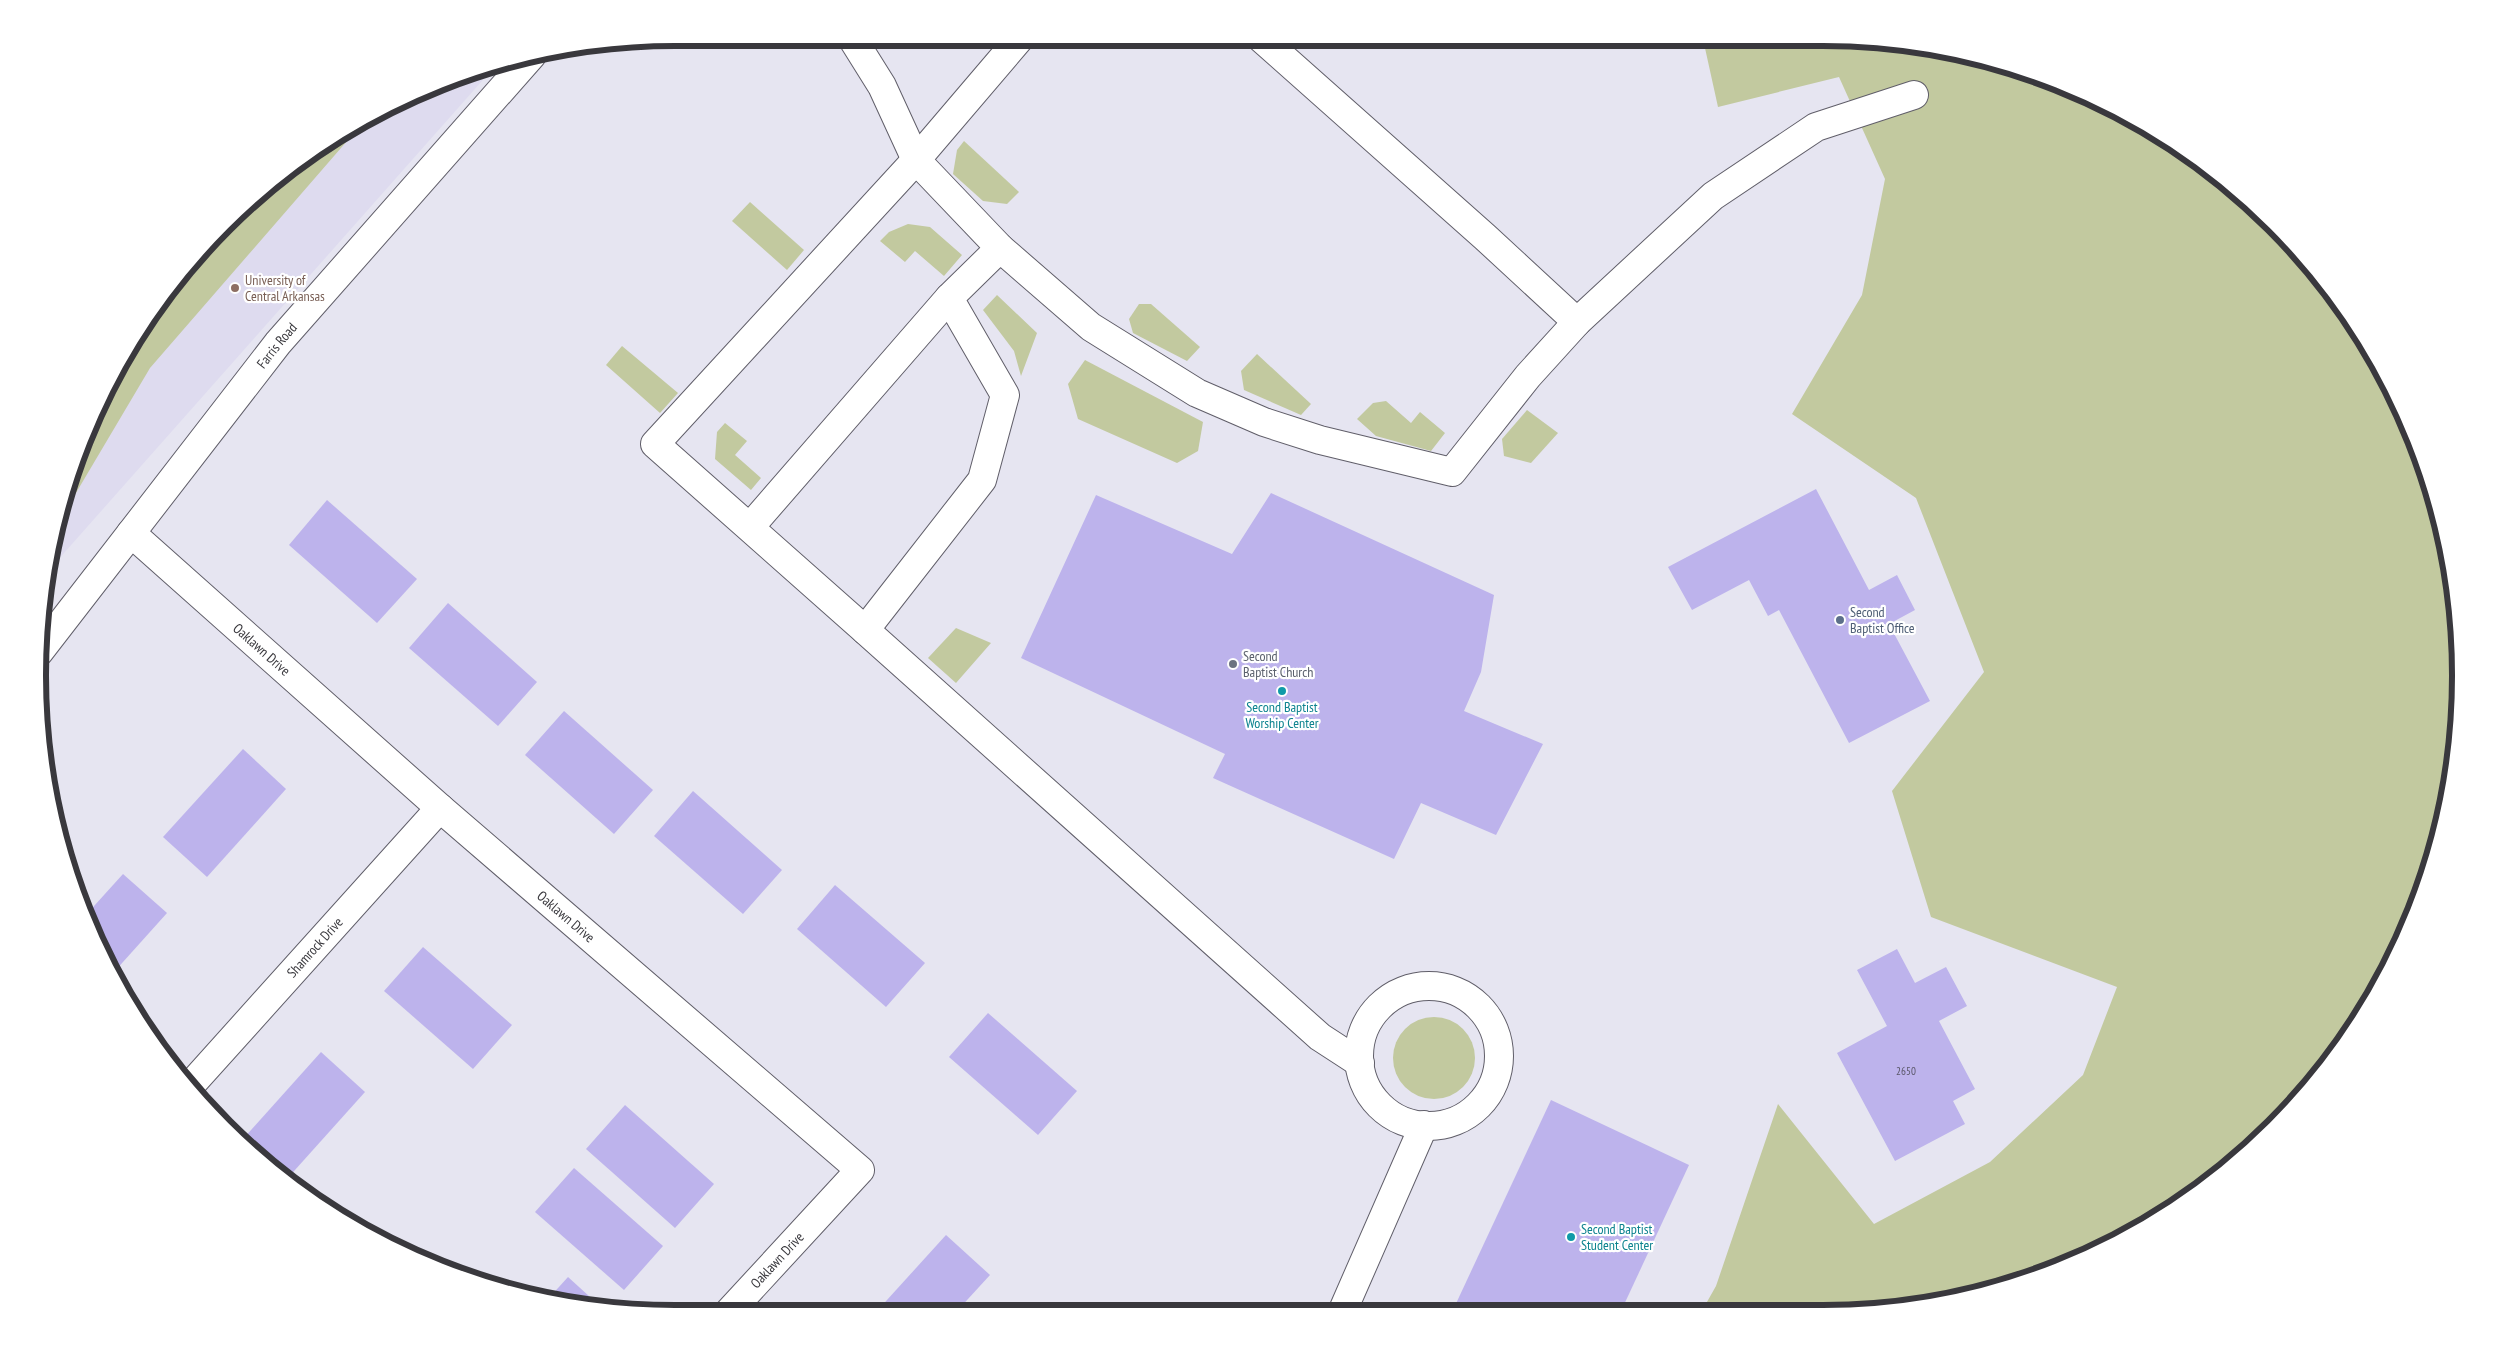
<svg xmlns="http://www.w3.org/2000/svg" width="2498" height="1351" viewBox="0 0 2498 1351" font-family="'PT Sans Narrow',sans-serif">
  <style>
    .built { fill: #dedbef }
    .green { fill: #c2c99f }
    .building { fill: #bdb3ec }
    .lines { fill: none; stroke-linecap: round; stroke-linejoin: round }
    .minor-casing { stroke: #605e69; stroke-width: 30 }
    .minor { stroke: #fff; stroke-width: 28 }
    .education-dot { fill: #8d6e63; stroke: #fff; stroke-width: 2 }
    .service-dot { fill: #5c6f8a; stroke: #fff; stroke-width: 2 }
    .worship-dot { fill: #6b7280; stroke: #fff; stroke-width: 2 }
    .culture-dot { fill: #0f9aa8; stroke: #fff; stroke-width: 2 }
    .labels { text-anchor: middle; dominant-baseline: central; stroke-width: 4.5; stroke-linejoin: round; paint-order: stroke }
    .number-label { font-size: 11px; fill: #5a5769 }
    .education-label { font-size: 14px; fill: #785e54; stroke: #fff; text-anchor: start }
    .street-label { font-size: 14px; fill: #39383d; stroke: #fff }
    .service-label { font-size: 14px; fill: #4e5e75; stroke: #fff; text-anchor: start }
    .worship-label { font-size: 14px; fill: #5b616d; stroke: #fff; text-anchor: start }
    .culture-label { font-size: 14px; fill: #0d838f; stroke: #fff }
    .rim { fill: none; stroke: #39383d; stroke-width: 6 }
  </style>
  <rect width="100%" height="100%" fill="#e6e5f1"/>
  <polygon class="built" points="497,64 49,570 59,511 86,431 145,321 196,255 287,170 357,123 470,71"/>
  <g class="green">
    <polygon points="1703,39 1864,39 1988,59 2141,123 2243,196 2328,287 2395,393 2439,510 2459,633 2455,759 2427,880 2375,994 2302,1096 2177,1206 2066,1265 1905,1308 1703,1309 1716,1286 1778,1104 1874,1224 1990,1162 2083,1075 2117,987 1931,917 1892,791 1984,672 1916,498 1792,414 1862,295 1885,179 1839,77 1718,107"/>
    <polygon points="367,118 150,368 57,525 59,511 86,431 145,321 196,255 287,170"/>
    <polygon points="964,141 1019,192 1007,204 983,201 953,174 957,150"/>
    <polygon points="750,202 804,250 787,270 732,221"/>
    <polygon points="908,224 930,227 962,255 944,276 915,251 905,262 880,241 889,232"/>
    <polygon points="997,295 1037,333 1021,376 1014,351 983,310"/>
    <polygon points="1139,304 1151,304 1200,347 1187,361 1133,333 1129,319"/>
    <polygon points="622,346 678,393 660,413 606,365"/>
    <polygon points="1257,354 1311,404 1301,415 1244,390 1241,371"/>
    <polygon points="1085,360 1203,422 1198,451 1177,463 1078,419 1068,384"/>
    <polygon points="1386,401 1411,423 1420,412 1445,433 1431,451 1376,436 1357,419 1373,403"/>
    <polygon points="1527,410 1558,433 1531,463 1504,456 1502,439"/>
    <polygon points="725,423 747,441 735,455 761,478 751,490 715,459 717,432"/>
    <polygon points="956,628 991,643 956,683 928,658"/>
    <circle cx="1434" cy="1058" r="41"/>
  </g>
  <g class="building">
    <polygon points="1816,489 1869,590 1897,575 1915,610 1889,624 1930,701 1849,743 1779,610 1768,616 1749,580 1692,610 1668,567"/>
    <polygon points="1271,493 1494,595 1481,672 1464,711 1543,744 1496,835 1421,803 1394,859 1213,778 1225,754 1021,658 1096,495 1232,554"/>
    <polygon points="327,500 417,579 377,623 289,545"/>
    <polygon points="448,603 537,682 498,726 409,648"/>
    <polygon points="564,711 653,790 614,834 525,755"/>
    <polygon points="243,749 286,789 207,877 163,837"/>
    <polygon points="693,791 782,870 743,914 654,836"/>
    <polygon points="123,874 167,913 114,972 85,916"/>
    <polygon points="835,885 925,963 886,1007 797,929"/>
    <polygon points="423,947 512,1025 473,1069 384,991"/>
    <polygon points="1897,949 1915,983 1946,967 1967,1006 1939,1021 1975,1089 1953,1101 1965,1124 1895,1161 1837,1053 1887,1026 1857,970"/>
    <polygon points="988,1013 1077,1091 1038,1135 949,1057"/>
    <polygon points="321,1052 365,1092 286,1180 242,1140"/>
    <polygon points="1551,1100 1689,1165 1622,1309 1453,1310"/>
    <polygon points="625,1105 714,1184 675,1228 586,1149"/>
    <polygon points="574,1168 663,1246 624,1290 535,1212"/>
    <polygon points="946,1235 990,1275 957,1311 877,1311"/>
    <polygon points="568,1277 601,1307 549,1298"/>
  </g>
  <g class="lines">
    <defs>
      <g id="minor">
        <polyline points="852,38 882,86 916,160 1000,248"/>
        <polyline points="1020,38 916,160 655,444 865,630 982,480 1005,395 949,298 1000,248 1091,327 1197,393 1264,422 1320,440 1452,472 1528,376 1577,322 1713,196 1816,127 1914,95"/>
        <polyline points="1261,38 1485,237 1577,322"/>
        <polyline points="750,527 949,298"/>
        <path id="s1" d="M 131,533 L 440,808 L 860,1170 L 729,1312"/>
        <polyline points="865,630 1320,1037 1360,1063"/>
        <path id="s2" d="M 39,652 L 278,343 L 532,55"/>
        <circle cx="1429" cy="1056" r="70"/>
        <path id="s3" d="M 189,1087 L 440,808"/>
        <polyline points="1343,1310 1424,1125"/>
      </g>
    </defs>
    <use href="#minor" class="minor-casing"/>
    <use href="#minor" class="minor"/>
  </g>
  <circle class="education-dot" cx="235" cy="288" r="5"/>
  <circle class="service-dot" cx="1840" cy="620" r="5"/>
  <circle class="worship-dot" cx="1233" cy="664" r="5"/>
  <g class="culture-dot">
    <circle cx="1282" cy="691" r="5"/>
    <circle cx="1571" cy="1237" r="5"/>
  </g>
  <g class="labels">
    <g class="number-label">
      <text x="1906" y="1071">2650</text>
    </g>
    <g class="education-label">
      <text x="245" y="280">University of<tspan x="245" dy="16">Central Arkansas</tspan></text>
    </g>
    <g class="street-label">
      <text stroke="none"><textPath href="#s2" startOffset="388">Farris Road</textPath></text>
      <text stroke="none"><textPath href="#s1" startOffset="175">Oaklawn Drive</textPath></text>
      <text stroke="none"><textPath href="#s1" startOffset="580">Oaklawn Drive</textPath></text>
      <text stroke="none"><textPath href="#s3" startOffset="188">Shamrock Drive</textPath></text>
      <text transform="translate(777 1260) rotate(-47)">Oaklawn Drive</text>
    </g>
    <g class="service-label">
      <text x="1850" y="612">Second<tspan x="1850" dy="16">Baptist Office</tspan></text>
    </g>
    <g class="worship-label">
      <text x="1243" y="656">Second<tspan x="1243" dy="16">Baptist Church</tspan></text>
    </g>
    <g class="culture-label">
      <text x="1282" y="707">Second Baptist<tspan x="1282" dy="16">Worship Center</tspan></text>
      <text x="1581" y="1229" text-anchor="start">Second Baptist<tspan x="1581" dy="16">Student Center</tspan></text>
    </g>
  </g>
  <path d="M0 0H2498V1351H0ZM675 46H1823A629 629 0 0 1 2452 675V676A629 629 0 0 1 1823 1305H675A629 629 0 0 1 46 676V675A629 629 0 0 1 675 46Z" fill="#fff" fill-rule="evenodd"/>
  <path class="rim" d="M675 46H1823A629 629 0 0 1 2452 675V676A629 629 0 0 1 1823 1305H675A629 629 0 0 1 46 676V675A629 629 0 0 1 675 46Z"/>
</svg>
